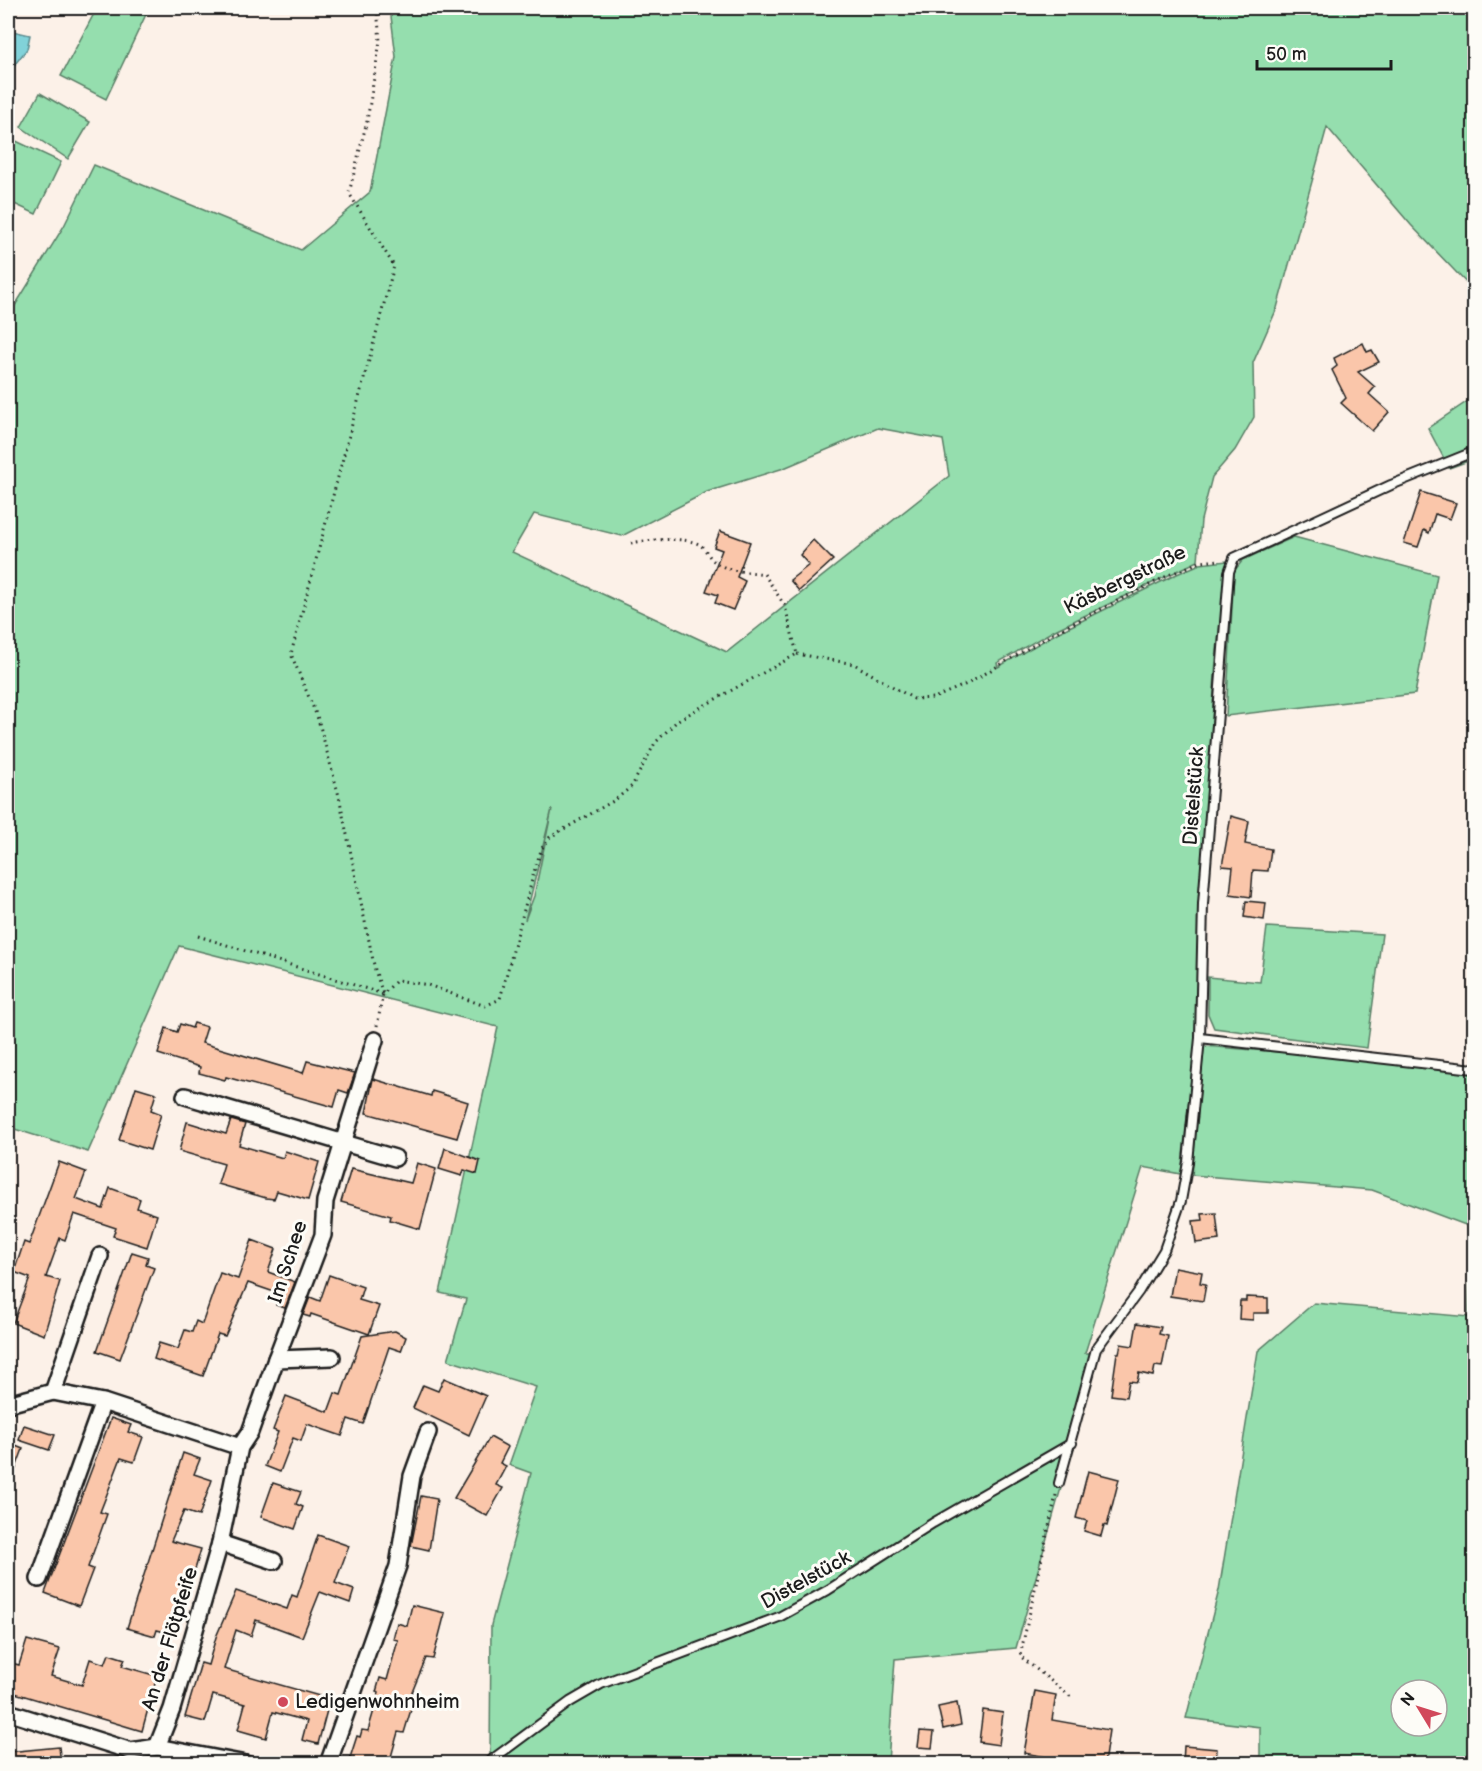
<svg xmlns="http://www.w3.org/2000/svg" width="1482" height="1771" viewBox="0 0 1482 1771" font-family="'Balsamiq Sans',sans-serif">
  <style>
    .green { fill: #95deae; stroke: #587d65; stroke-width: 1.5; fill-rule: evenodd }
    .water { fill: #81d2d9; stroke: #59898d; stroke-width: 1.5 }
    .building { fill: #fac6aa; stroke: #1c1c1c; stroke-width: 1.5 }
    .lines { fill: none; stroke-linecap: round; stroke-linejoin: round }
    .service-casing { stroke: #1c1c1c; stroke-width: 12 }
    .minor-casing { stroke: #1c1c1c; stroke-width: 20 }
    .path { stroke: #1c1c1c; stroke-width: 3; stroke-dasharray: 1.5 4.5; stroke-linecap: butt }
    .service { stroke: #fdfcf7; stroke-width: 8 }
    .minor { stroke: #fdfcf7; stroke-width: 15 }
    .poi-dot { fill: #d1495b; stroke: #fdfcf7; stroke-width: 2 }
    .labels { text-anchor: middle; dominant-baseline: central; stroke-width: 6; stroke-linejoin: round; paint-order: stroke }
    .street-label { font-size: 20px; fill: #1c1c1c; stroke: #fdfcf7 }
    .poi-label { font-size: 20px; fill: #1c1c1c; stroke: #fdfcf7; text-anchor: start }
  </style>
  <rect width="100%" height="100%" fill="#fcf1e8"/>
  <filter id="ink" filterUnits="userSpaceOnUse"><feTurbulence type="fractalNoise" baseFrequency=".0167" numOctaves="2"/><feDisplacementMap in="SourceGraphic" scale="12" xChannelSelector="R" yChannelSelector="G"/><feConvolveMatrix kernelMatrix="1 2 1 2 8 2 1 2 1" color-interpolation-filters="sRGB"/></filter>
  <g filter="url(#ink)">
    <g class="green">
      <polygon points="97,8 149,8 106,99 61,76"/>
      <path d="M 390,8 L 1474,8 L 1474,291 L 1411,225 L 1327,127 L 1277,308 L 1253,363 L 1254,417 L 1235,450 L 1212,477 L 1201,520 L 1198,561 L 1055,630 L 997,663 L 998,667 L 1057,633 L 1177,574 L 1200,564 L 1227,561 L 1216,659 L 1200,906 L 1195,1041 L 1181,1174 L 1143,1167 L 1085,1353 L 1092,1353 L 1069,1439 L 931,1521 L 827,1588 L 778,1615 L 600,1682 L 490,1757 L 491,1625 L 531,1473 L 509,1465 L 536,1387 L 448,1360 L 466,1299 L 440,1293 L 498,1027 L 179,946 L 88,1152 L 8,1127 L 8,317 L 64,226 L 94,165 L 301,250 L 370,192 L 396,57 ZM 878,428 L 943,440 L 949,476 L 727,652 L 512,552 L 534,514 L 622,536 L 707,492 L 784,468 ZM 552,809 L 534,896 L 525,920 Z"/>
      <polygon points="40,93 90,122 68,159 21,127"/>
      <polygon points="16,141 61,162 36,214 8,201 8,157"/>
      <polygon points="1474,397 1474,459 1449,468 1428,428"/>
      <polygon points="1294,537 1437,575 1415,694 1226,716 1234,571 1243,560"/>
      <polygon points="1267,927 1382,934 1367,1048 1214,1028 1208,1014 1208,977 1260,982"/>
      <path d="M 1204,1046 L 1340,1057 L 1474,1072 L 1474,1763 L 1260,1763 L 1260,1727 L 1186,1718 L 1219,1590 L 1258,1351 L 1314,1303 L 1469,1317 L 1471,1227 L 1372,1190 L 1192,1175 ZM 1401,1690 L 1437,1690 L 1437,1726 L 1401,1726 Z"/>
      <polygon points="1070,1445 1057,1486 1061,1488 1016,1648 895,1659 888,1763 489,1764 571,1703 603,1685 779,1618"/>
    </g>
    <polygon class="water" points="8,30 30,35 27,49 8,73"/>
    <g class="building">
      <polygon points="1363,343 1367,352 1372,350 1379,362 1358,372 1375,387 1369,394 1389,412 1372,431 1341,403 1346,398 1332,370 1337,366 1334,358"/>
      <polygon points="1421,492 1456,503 1450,519 1435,514 1429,533 1424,530 1418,547 1404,543"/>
      <polygon points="720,531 750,542 737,577 745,581 733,610 715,603 718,595 706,591 722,550 714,547"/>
      <polygon points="813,540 833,560 799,591 790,580 809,565 800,555"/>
      <polygon points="1231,816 1249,821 1245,844 1271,849 1268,871 1253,870 1251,897 1230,894 1233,867 1222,866"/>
      <polygon points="1246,901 1266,903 1264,920 1244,917"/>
      <polygon points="194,1023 207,1027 202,1043 303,1073 307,1061 355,1073 348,1093 339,1090 334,1107 226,1077 225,1080 199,1073 200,1067 158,1054 166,1028 177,1032 180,1024 192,1028"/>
      <polygon points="373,1079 431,1096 432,1091 468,1102 457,1138 366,1113"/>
      <polygon points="136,1087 156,1093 151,1110 161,1114 150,1150 119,1140"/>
      <polygon points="231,1120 245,1124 239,1145 283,1158 285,1151 319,1162 308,1200 277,1191 274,1199 266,1198 218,1184 224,1164 179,1151 187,1122 226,1134"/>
      <polygon points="445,1148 480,1161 477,1174 464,1170 462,1176 439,1169"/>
      <polygon points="59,1162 86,1172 76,1199 103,1209 110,1188 140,1199 137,1208 157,1215 147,1247 113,1236 116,1228 74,1214 65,1240 60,1238 46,1277 60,1281 44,1335 13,1323 30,1278 14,1272 24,1242 29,1244"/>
      <polygon points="417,1163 436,1169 420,1229 390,1220 391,1216 341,1202 351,1169 411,1183"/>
      <polygon points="1216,1213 1219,1240 1196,1243 1193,1221 1203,1220 1202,1214"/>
      <polygon points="252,1240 276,1249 268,1272 295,1282 285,1308 276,1305 280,1294 248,1283 225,1336 218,1334 203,1376 154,1359 159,1343 178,1349 185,1330 192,1332 196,1321 202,1324 220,1273 238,1279"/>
      <polygon points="132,1252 148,1257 146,1265 154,1268 120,1359 97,1351"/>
      <polygon points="1175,1267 1202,1272 1200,1283 1206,1284 1203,1301 1170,1296"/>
      <polygon points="329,1275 363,1287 359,1300 379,1306 369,1334 311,1314 310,1317 303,1315 310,1297 320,1301"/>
      <polygon points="1246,1297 1268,1298 1268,1313 1253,1313 1253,1320 1239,1319 1240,1301 1246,1301"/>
      <polygon points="1137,1323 1161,1327 1159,1334 1168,1336 1162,1367 1155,1366 1153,1376 1139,1373 1137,1382 1129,1381 1126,1397 1111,1395 1117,1353 1119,1353 1121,1344 1133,1346"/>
      <polygon points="395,1331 406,1337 401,1351 389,1347 363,1424 348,1419 342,1436 307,1424 301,1441 293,1438 280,1472 265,1466 278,1432 273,1430 286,1396 328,1412 335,1393 341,1395 362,1336"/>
      <polygon points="444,1378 486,1396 469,1435 413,1408 423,1385 438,1391"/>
      <polygon points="111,1418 131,1425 128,1432 143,1437 134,1462 121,1458 100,1512 107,1514 88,1567 93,1569 79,1606 45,1593"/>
      <polygon points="24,1425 55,1435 49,1450 19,1440"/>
      <polygon points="490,1437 508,1447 500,1463 506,1466 496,1485 503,1488 487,1516 454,1498"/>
      <polygon points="8,1443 23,1449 9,1487 8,1486"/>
      <polygon points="183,1453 200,1459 194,1474 212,1480 199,1516 184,1511 171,1541 201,1549 176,1635 157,1630 155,1636 127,1628"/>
      <polygon points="1088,1471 1119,1479 1107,1526 1104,1525 1101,1536 1084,1531 1087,1521 1076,1518"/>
      <polygon points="273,1483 301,1492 296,1504 303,1507 295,1529 261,1517"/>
      <polygon points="421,1496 437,1499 429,1550 411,1546"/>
      <polygon points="318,1535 349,1546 335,1583 354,1590 350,1603 320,1592 302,1637 256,1620 251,1636 236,1630 224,1669 330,1699 318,1744 302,1740 307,1721 273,1712 266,1738 238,1730 245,1704 213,1695 205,1722 185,1717 201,1663 208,1665 216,1637 236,1591 287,1609 292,1595 297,1597"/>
      <polygon points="412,1605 445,1613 433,1659 426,1658 408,1702 413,1703 404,1733 398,1732 389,1764 348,1764 357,1736 360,1737 362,1730 368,1731 379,1693 376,1692 380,1678 387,1680 398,1640 393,1639 397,1623 407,1626"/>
      <polygon points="27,1640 60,1649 51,1676 82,1685 90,1659 105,1664 109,1654 125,1659 122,1666 157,1676 142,1731 8,1691 8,1662 19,1665"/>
      <polygon points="1035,1691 1056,1695 1052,1720 1109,1730 1104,1764 1057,1764 1057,1759 1024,1753"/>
      <polygon points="957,1703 961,1725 943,1729 938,1707"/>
      <polygon points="983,1710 1003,1713 999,1745 979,1742"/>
      <polygon points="920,1731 934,1732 932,1748 918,1747"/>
      <polygon points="1184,1746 1217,1749 1216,1764 1183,1764"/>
      <polygon points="59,1747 61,1764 8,1764 8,1752"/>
    </g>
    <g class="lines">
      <defs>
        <g id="service">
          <polyline points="1200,1038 1474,1069"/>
          <polyline points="1059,1483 1096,1349 1139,1291 1164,1250 1181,1201 1188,1162 1200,1038 1203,904 1229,572 1234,558 1391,485 1473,452"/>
          <polyline points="486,1764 570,1702 601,1684 779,1617 828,1590 933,1523 1072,1443"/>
        </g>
        <g id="minor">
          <polyline points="185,1096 395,1158"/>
          <polyline points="276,1359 323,1235 325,1201 375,1040"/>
          <polyline points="53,1392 100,1256"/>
          <polyline points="8,1404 53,1392 103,1402 240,1447"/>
          <polyline points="220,1543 274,1561"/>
          <polyline points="39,1579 103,1402"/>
          <polyline points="8,1712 131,1751 157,1747 246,1764"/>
          <polyline points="157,1747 172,1709 220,1543 240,1447 250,1432 276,1359 332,1357"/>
          <polyline points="328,1764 398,1566 412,1476 428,1432"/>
        </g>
      </defs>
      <use href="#service" class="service-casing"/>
      <use href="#minor" class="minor-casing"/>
      <g class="path">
        <polyline points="377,8 380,41 367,121 349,193 394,266 291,654 318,719 339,796 375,970 383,994"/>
        <path d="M 631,543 C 647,540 687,536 700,545 C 706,549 709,558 715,562 C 730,573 748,571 764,574 L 785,606 L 797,654"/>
        <polyline points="797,654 854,664 914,699 934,698 969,683 1056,632 1171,574 1200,562 1220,560"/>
        <polyline points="198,936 383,994"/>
        <polyline points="377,1026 383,994 397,980 428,985 485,1006 500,999 536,865 542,848 550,837 615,800 632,786 655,743 678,720 797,654"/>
        <polyline points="1056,1495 1020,1656 1071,1697"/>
      </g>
      <use href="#service" class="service"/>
      <use href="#minor" class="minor"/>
    </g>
  </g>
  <circle class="poi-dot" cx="283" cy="1702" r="6"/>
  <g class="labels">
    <g class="street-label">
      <text transform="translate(1125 580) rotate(-26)">Käsbergstraße</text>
      <text transform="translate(1194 796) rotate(-86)">Distelstück</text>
      <text transform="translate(288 1262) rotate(-72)">Im Schee</text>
      <text transform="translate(806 1580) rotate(-29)">Distelstück</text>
      <text transform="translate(170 1639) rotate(-73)">An der Flötpfeife</text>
    </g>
    <g class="poi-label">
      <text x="295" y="1702">Ledigenwohnheim</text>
    </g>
  </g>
  <rect width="1482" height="1771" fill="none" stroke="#fdfcf7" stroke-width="30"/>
  <rect x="15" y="15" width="1452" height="1741" fill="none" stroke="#1c1c1c" stroke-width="2" filter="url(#ink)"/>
  <g transform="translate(1419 1708) rotate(308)"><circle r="28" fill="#fdfcf7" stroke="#a3a29f" stroke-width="1.5"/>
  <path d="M0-4.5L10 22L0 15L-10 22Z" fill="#d1495b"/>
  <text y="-9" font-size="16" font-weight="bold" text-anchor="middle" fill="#1c1c1c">N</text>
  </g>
  <path d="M1257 60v9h134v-9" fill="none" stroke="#1c1c1c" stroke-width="3"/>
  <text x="1266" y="60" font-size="18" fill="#1c1c1c" stroke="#fdfcf7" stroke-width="4.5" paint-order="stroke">50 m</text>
</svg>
